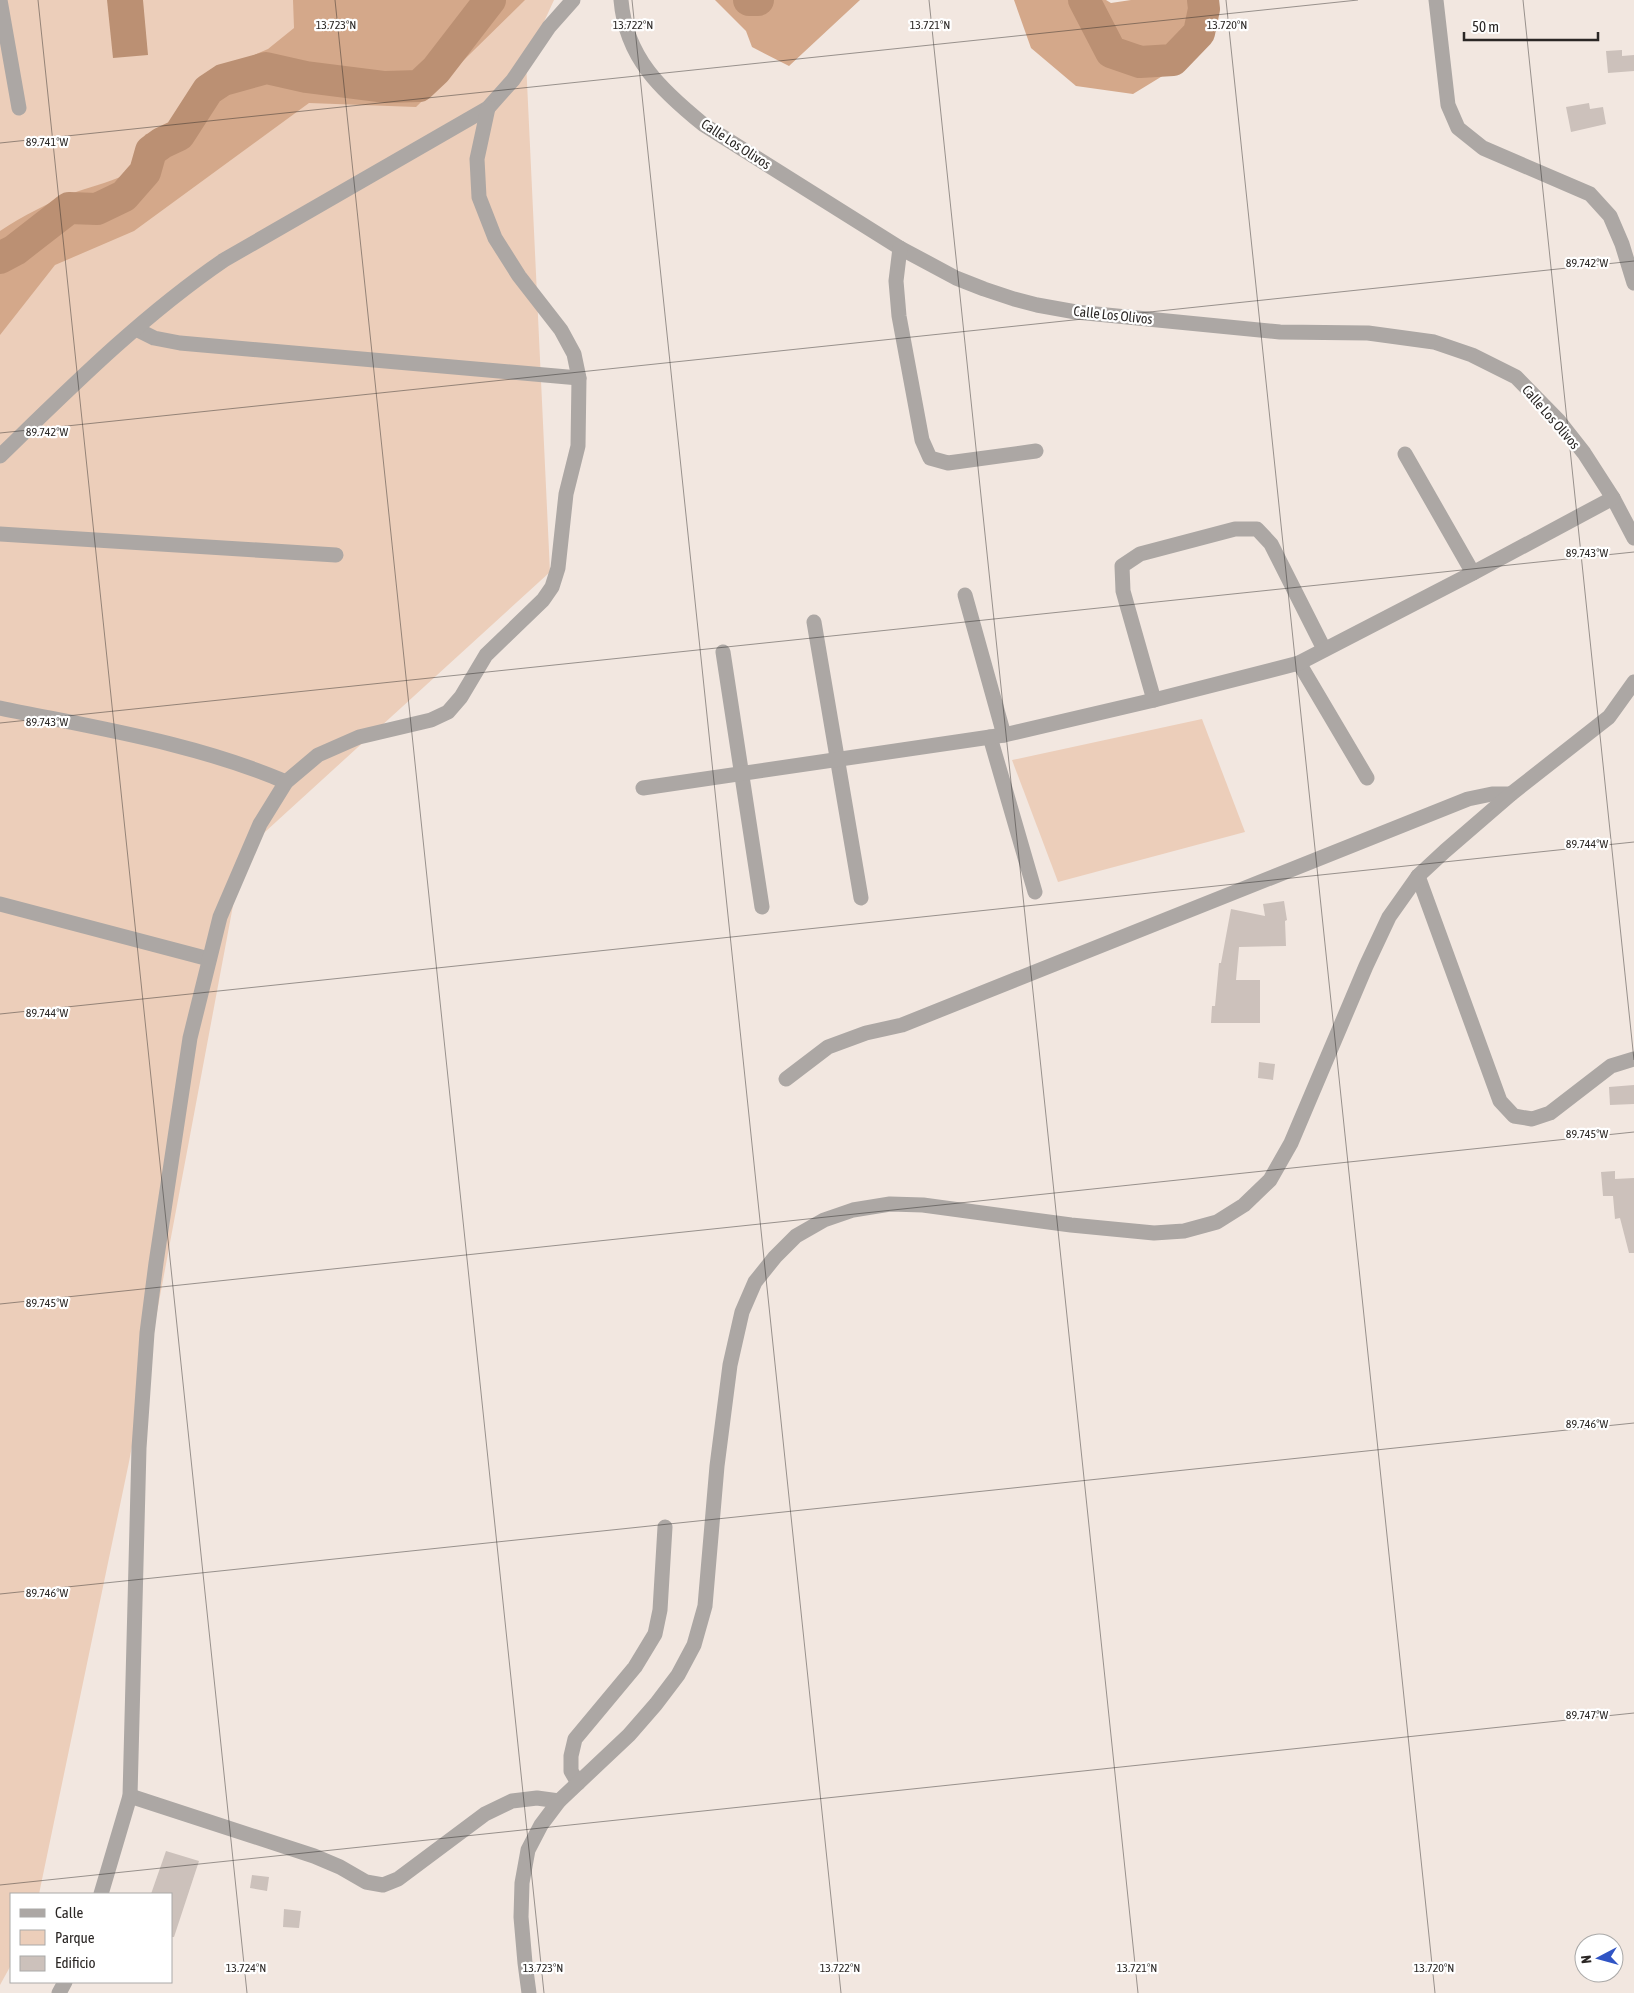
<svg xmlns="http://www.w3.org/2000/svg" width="1634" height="1993" viewBox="0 0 1634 1993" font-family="'Asap Condensed',sans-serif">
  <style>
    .green { fill: #ecceba }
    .forest { fill: #d4a88a }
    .water { fill: #bb9073 }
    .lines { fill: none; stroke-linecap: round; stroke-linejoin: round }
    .river { stroke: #bb9073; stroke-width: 32 }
    .building { fill: #ccc1bb }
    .minor { stroke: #aca7a4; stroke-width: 15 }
    .ticks { fill: none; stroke: #2b2725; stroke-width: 1; stroke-opacity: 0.45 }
    .labels { text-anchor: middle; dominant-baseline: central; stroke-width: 4.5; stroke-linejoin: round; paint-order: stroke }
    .street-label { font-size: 14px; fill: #2b2725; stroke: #fff }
    .ticks-label { font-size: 12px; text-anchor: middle; fill: #2b2725; stroke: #fff; stroke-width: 4.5; stroke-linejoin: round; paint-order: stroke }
  </style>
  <rect width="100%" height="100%" fill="#f2e7e0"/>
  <g class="green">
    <polygon points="0,0 554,0 526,61 550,572 243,852 129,1462 39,1894 11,1894 11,1965 0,1985"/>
    <polygon points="1202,719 1245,832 1058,882 1012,760"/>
  </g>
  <g class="forest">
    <path d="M 293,0 L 525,0 L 416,107 L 309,103 L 134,231 L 55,265 L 0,335 L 0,231 C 22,216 50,202 76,192 C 96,185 114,181 133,171 L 136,147 L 146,134 L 173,131 L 201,86 L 231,65 L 268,49 L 294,28 Z"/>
    <polygon points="715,0 860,0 789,66 752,47 746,31"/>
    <polygon points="1014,0 1106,0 1111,3 1131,0 1216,0 1209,33 1169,72 1133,94 1076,86 1031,48"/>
  </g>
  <polygon class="water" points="107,0 143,0 148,55 113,58"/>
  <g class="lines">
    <g class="river">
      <polyline points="749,0 758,0"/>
      <polyline points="1084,0 1111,52 1140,62 1173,60 1199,33 1204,9 1203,0"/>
      <polyline points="0,258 15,250 69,208 97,209 124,196 145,172 151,151 162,143 179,135 208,90 223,80 266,68 306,77 385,87 419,86 436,70 490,0"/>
    </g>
  </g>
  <g class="building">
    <polygon points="1622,50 1622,56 1634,55 1634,71 1608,73 1606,51"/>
    <polygon points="1589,103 1590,109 1603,107 1606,124 1571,132 1566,107"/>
    <polygon points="1284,901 1287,920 1285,921 1286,946 1239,947 1236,980 1260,980 1260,1023 1211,1023 1212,1006 1215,1006 1219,963 1221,963 1231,909 1265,916 1263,904"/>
    <polygon points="1259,1062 1275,1064 1273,1080 1258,1078"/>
    <polygon points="1634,1085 1634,1104 1610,1105 1609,1087"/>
    <polygon points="1615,1171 1615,1179 1634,1178 1634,1253 1629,1253 1620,1218 1615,1219 1613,1196 1603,1196 1601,1172"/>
    <polygon points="166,1851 199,1861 174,1937 171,1937 171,1894 151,1894"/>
    <polygon points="252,1875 269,1877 267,1891 250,1888"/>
    <polygon points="284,1909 301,1911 299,1928 283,1927"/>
  </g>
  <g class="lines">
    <g class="minor">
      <polyline points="0,0 19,108"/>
      <path d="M 621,0 C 626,58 661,90 704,125 L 900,248 L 956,278 L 984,289 L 1014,299 L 1037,305 L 1076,312 L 1280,332 L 1368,333 L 1434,342 L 1472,355 L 1516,377 L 1558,420 L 1584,453 L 1613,498 L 1634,538"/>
      <polyline points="1436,0 1448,105 1458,128 1483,148 1590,194 1610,216 1622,244 1634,283"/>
      <polyline points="900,248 896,281 899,316 922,440 930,458 948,463 1036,451"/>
      <polyline points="136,329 154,338 180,343 579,378"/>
      <polyline points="1405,454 1473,573"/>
      <path d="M 0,456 C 71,387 142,316 224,260 L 488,108 L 513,80 L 549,27 L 573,0"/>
      <polyline points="0,534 336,555"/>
      <polyline points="965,595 1004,735"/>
      <polyline points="814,622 861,898"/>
      <polyline points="723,652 762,907"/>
      <polyline points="1299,663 1367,778"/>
      <polyline points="1154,700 1123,591 1122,566 1140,554 1235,529 1257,529 1271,544 1324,649"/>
      <path d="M 0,708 C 96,728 195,743 286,782"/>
      <polyline points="990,737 1035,892"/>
      <polyline points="643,788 1004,735 1154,700 1299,663 1473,573 1613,498"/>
      <polyline points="1418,876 1500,1101 1514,1116 1532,1119 1550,1113 1611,1066 1634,1059"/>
      <polyline points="0,904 209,959"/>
      <polyline points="786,1079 828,1047 866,1033 902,1025 1468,799 1492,794 1511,794"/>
      <polyline points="578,1783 571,1771 571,1756 575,1739 635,1667 655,1634 660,1610 665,1527"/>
      <polyline points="130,1796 314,1856 340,1867 366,1882 383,1885 398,1879 485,1814 512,1801 537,1798 559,1801"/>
      <polyline points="101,1894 130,1796 139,1448 147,1333 156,1263 190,1038 220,917 260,824 286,782 318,755 359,737 431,720 448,712 461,697 486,655 543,600 552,587 558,568 566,494 578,446 579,378 574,354 561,330 519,276 495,238 479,197 477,159 488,108"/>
      <polyline points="59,1993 65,1982"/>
      <polyline points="529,1993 525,1963 521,1917 522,1883 528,1850 541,1825 559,1801 629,1735 656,1704 678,1675 694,1645 705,1606 717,1466 730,1365 742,1312 755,1282 775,1257 796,1236 824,1220 853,1210 890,1204 923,1205 1071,1225 1154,1233 1184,1231 1217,1222 1244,1205 1270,1180 1291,1143 1366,966 1389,917 1418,876 1445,851 1511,794 1609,717 1634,682"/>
    </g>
  </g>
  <path class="ticks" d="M 38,0 L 247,1993M 335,0 L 544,1993M 632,0 L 841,1993M 929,0 L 1138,1993M 1226,0 L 1435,1993M 1523,0 L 1634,1060M 0,143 L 1358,0M 0,433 L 1634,261M 0,723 L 1634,552M 0,1014 L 1634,842M 0,1304 L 1634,1132M 0,1594 L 1634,1423M 0,1885 L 1634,1713"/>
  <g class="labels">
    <g class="street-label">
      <text transform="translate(736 144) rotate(33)">Calle Los Olivos</text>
      <text transform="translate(1113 315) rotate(6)">Calle Los Olivos</text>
      <text transform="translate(1551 417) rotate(49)">Calle Los Olivos</text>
    </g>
  </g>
  <g class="ticks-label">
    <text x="336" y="29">13.723°N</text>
    <text x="633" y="29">13.722°N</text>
    <text x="930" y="29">13.721°N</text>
    <text x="1227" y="29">13.720°N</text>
    <text x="47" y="146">89.741°W</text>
    <text x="1587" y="267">89.742°W</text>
    <text x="47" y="436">89.742°W</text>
    <text x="1587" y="557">89.743°W</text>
    <text x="47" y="726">89.743°W</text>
    <text x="1587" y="848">89.744°W</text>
    <text x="47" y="1017">89.744°W</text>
    <text x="1587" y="1138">89.745°W</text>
    <text x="47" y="1307">89.745°W</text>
    <text x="1587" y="1428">89.746°W</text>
    <text x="47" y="1597">89.746°W</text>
    <text x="1587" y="1719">89.747°W</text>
    <text x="246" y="1972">13.724°N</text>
    <text x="543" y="1972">13.723°N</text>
    <text x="840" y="1972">13.722°N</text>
    <text x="1137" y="1972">13.721°N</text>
    <text x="1434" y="1972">13.720°N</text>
  </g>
  <rect x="10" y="1893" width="162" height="90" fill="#ffffff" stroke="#aaa9a8"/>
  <rect x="20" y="1909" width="25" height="8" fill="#aca7a4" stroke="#aaa9a8"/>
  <text x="55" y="1918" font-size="15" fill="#2b2725">Calle</text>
  <rect x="20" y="1930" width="25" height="15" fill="#ecceba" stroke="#aaa9a8"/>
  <text x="55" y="1943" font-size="15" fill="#2b2725">Parque</text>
  <rect x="20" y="1956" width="25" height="15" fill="#ccc1bb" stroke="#aaa9a8"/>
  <text x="55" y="1968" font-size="15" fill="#2b2725">Edificio</text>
  <g transform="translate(1599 1958) rotate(264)"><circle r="24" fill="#ffffff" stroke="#aaa9a8"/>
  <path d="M0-4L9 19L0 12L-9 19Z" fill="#3054c4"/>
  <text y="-8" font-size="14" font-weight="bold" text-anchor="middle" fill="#2b2725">N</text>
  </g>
  <path d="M1464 32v8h134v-8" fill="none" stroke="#2b2725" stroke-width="2.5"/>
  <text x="1472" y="32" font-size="15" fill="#2b2725" stroke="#ffffff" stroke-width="4" paint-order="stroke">50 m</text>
</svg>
